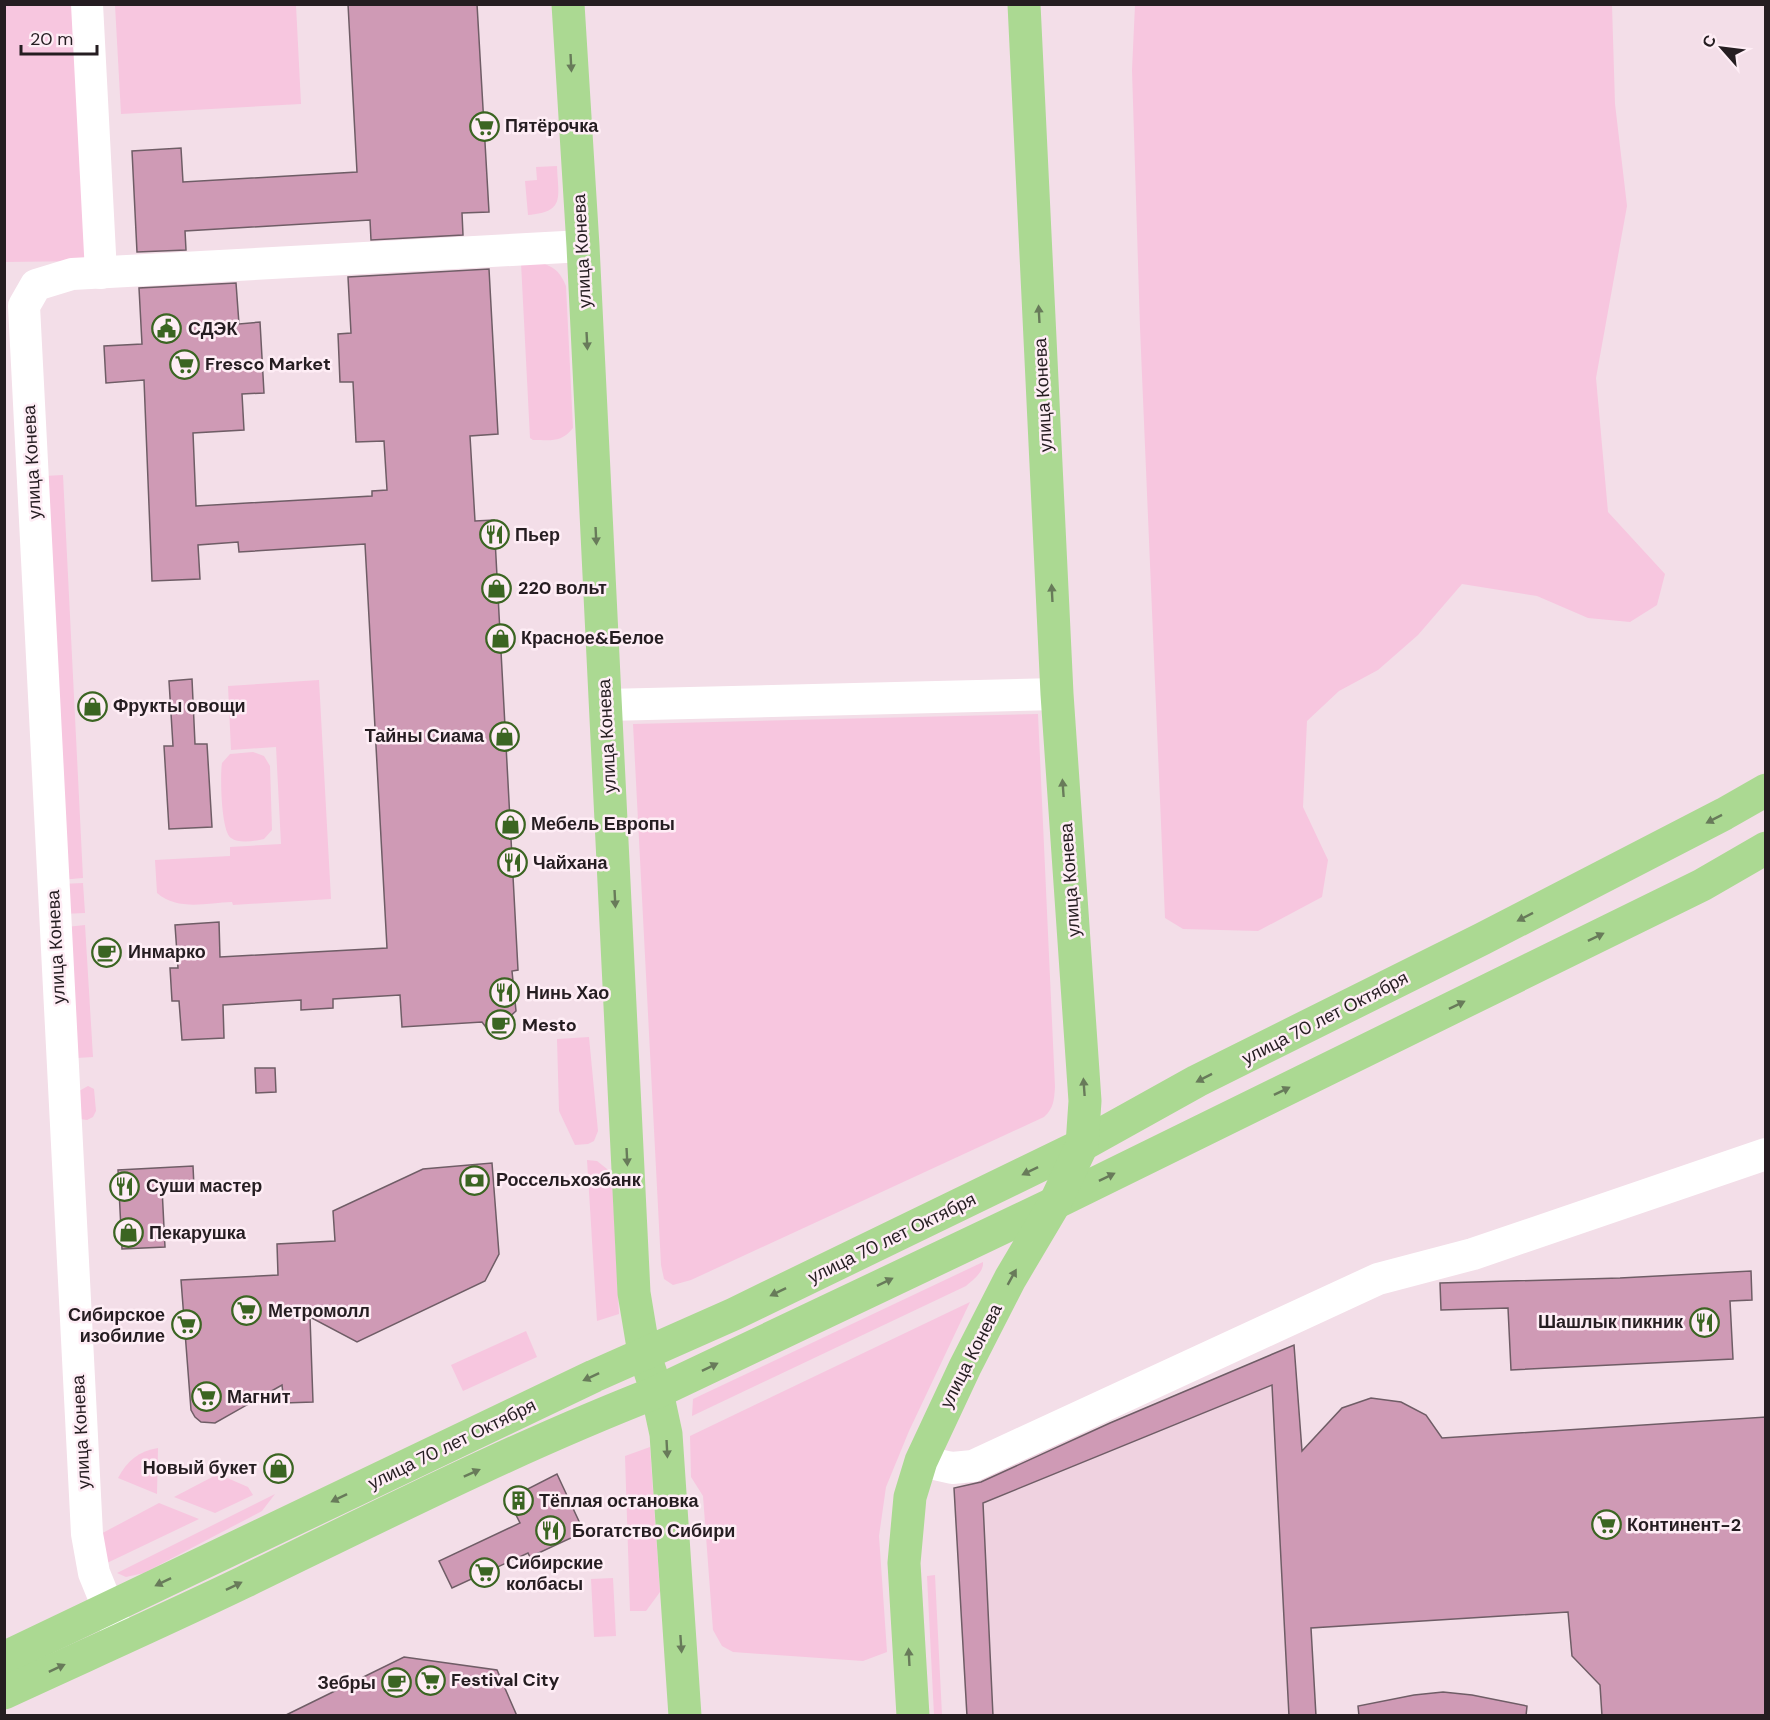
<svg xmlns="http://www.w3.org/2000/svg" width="1770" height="1720" viewBox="0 0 1770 1720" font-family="'DM Sans',sans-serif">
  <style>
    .built { fill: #efd2e0 }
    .green { fill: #f7c6df }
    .building { fill: #cf9ab5; stroke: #6f5d66; stroke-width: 1.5 }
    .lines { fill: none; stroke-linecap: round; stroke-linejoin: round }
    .minor { stroke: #fff; stroke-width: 32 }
    .major { stroke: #abd992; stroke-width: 33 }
    .oneway { fill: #687b5a }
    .labels { text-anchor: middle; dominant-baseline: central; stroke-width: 5; stroke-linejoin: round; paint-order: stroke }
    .poi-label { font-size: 18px; font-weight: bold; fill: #251d21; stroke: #feedf5; text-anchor: start }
    .street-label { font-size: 18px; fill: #251d21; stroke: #feedf5 }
  </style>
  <rect width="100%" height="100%" fill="#f3dee8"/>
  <polygon class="built" points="1294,1345 1316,1715 966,1715 954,1488"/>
  <g class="green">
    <polygon points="4,5 75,5 87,261 5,262"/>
    <polygon points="115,5 296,5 301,104 121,114"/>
    <polygon points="1135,5 1612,5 1615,104 1627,206 1596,378 1608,512 1665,574 1657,605 1630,622 1588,618 1537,596 1462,584 1418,635 1378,670 1339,691 1307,721 1303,807 1328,860 1322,897 1258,931 1183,929 1165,918 1140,328 1132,70"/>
    <path d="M 557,166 C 558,197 566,212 528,215 L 525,181 L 537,180 L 536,167 Z"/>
    <path d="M 539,262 C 554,267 560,271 566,286 L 573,428 C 561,443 551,440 533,440 L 530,438 L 521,263 Z"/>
    <polygon points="63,475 83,878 60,880 44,476"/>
    <path d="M 319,680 L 331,899 L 233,905 L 232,902 C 206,903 178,911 157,893 L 155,860 L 230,856 L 230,847 L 281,844 L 276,747 L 231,750 L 228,686 Z"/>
    <path d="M 1038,714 L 1055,1087 C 1054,1100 1054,1108 1044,1117 L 691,1280 L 673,1285 L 664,1279 L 661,1265 L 633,724 Z"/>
    <path d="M 253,752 L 264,756 L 270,766 L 272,830 L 264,839 C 255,841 239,844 231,838 C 221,831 220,776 222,763 L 230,754 Z"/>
    <polygon points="83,883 85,913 62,914 61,884"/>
    <polygon points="85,925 93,1057 77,1058 66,927"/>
    <polygon points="589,1037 598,1131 594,1141 588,1144 575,1145 559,1111 557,1039"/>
    <polygon points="88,1086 94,1089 96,1111 93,1117 87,1120 80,1119 79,1091"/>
    <polygon points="587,1160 597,1161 612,1173 619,1314 597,1321"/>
    <path d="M 983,1262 C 984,1272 973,1280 966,1286 L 692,1416 L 693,1399 Z"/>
    <polygon points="970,1302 909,1431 886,1487 879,1536 887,1652 863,1661 733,1652 722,1646 713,1630 703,1496 691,1477 690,1436"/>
    <polygon points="526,1331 537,1357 463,1391 451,1365"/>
    <polygon points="650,1447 660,1592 646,1611 630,1611 625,1456"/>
    <path d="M 158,1448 L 157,1494 L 118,1478 C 127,1461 139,1451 158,1448 Z"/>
    <polygon points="218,1474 248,1487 253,1495 215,1513 174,1497"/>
    <polygon points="275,1494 262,1511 144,1573 126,1577 117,1573"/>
    <polygon points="159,1503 199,1519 107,1563 95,1537"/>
    <polygon points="935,1575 942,1715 934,1715 927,1576"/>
    <polygon points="613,1578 616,1636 594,1637 591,1579"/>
  </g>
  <g class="building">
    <polygon points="348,4 477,4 489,212 462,213 463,235 371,240 370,220 185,231 186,250 137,252 132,151 181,148 183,182 357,172"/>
    <polygon points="489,269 498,434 470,436 475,521 494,520 518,970 512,971 516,1011 491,1034 482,1022 402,1027 400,995 333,999 333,1008 301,1010 301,1000 223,1005 224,1038 182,1040 179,1001 172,1001 170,968 178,968 175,925 219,922 220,957 387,948 365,544 239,552 238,542 198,545 200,579 152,581 144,380 106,383 104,346 142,344 139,288 236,283 239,324 260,322 264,393 242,394 244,430 193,433 196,506 372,496 372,491 387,490 384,441 356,442 353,382 340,382 338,334 351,333 348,277"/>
    <polygon points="192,679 195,744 207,744 212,827 169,829 164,746 173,746 169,681"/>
    <polygon points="255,1068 275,1068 276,1092 256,1093"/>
    <polygon points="492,1163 499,1254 485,1281 357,1342 310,1317 313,1402 284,1403 282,1385 215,1423 201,1422 195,1417 191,1410 181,1280 278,1275 277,1244 335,1241 333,1211 423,1169"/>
    <polygon points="193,1166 194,1187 162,1188 165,1247 122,1249 118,1170"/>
    <polygon points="1751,1271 1752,1300 1730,1301 1733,1359 1511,1370 1508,1308 1441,1310 1440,1283 1620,1278"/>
    <polygon points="1294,1345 1302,1451 1342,1408 1371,1398 1401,1402 1426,1415 1442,1438 1766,1417 1766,1716 1602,1716 1600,1685 1572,1656 1568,1612 1311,1628 1316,1716 1289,1716 1272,1385 983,1503 993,1716 967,1716 954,1488 981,1482 1110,1423"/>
    <polygon points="557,1474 584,1532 530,1557 528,1553 452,1588 439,1561 520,1523 508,1499"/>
    <polygon points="404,1657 497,1670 517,1716 284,1716"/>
    <polygon points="1443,1692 1472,1695 1527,1706 1526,1716 1359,1716 1358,1706 1414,1695"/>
  </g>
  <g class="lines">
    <g class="minor">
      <polyline points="87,4 101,273"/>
      <polyline points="605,705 1057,694"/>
      <polyline points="921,1461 952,1468 973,1466 1378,1279 1473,1254 1766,1154"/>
      <polyline points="118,1632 94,1573 87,1534 24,306 36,285 72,274 583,246"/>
    </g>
    <g class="major">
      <polyline points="568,4 583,246 634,1293 644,1353 657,1392 666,1434 685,1716"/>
      <polyline points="4,1658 594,1376 734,1314 1082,1145 1197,1081 1482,939 1724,814 1766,790"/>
      <path d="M 4,1693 C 84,1656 165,1620 244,1582 C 380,1516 516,1447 657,1392 L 1055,1203 L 1702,885 L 1766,848"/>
      <polyline points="913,1716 904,1563 910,1497 921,1461 965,1367 1010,1279 1055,1203 1082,1145 1085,1101 1057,694 1024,4"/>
    </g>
  </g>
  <defs><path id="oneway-solid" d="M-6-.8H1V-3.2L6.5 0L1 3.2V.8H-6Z" transform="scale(1.5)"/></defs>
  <g class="oneway">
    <use href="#oneway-solid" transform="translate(571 63) rotate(87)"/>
    <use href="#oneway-solid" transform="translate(1039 314) rotate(-93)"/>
    <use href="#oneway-solid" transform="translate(587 341) rotate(87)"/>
    <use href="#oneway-solid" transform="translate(596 536) rotate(87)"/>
    <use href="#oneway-solid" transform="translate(1052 593) rotate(-93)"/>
    <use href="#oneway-solid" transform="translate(1063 788) rotate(-94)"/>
    <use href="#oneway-solid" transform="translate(1714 819) rotate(153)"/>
    <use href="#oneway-solid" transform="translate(615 899) rotate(87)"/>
    <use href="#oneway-solid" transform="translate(1525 917) rotate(153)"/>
    <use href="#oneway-solid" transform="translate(1596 937) rotate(-26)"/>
    <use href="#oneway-solid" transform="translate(1457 1005) rotate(-26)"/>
    <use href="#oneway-solid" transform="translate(1204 1078) rotate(153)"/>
    <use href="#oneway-solid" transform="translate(1084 1087) rotate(-94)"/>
    <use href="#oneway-solid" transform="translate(1282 1091) rotate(-26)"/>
    <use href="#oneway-solid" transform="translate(627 1157) rotate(87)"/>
    <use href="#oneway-solid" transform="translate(1030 1171) rotate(154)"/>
    <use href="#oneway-solid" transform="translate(1107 1177) rotate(-26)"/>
    <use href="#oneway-solid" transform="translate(1012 1277) rotate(-61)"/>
    <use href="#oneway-solid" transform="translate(885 1282) rotate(-26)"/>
    <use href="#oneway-solid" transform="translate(778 1292) rotate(154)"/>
    <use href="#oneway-solid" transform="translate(710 1367) rotate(-26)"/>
    <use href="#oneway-solid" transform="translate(591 1377) rotate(155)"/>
    <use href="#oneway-solid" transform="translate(667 1449) rotate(87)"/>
    <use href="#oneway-solid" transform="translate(472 1473) rotate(-24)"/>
    <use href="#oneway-solid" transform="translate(339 1498) rotate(154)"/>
    <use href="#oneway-solid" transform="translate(163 1582) rotate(154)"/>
    <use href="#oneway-solid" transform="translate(234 1586) rotate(-26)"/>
    <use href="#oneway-solid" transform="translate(681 1644) rotate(86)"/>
    <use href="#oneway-solid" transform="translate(909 1657) rotate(-93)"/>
    <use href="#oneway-solid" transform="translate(57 1668) rotate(-25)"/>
  </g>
  <defs>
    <symbol id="supermarket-ring" viewBox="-11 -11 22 22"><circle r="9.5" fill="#feedf5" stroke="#3b6522" stroke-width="1.5"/><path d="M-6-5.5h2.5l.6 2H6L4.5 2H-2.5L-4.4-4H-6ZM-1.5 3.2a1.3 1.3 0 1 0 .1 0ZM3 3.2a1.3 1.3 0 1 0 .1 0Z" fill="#3b6522"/></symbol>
    <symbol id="civic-ring" viewBox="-11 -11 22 22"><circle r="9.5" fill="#feedf5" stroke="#3b6522" stroke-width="1.5"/><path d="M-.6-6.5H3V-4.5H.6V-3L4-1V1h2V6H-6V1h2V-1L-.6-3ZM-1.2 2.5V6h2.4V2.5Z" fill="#3b6522"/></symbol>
    <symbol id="restaurant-ring" viewBox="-11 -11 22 22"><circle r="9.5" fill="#feedf5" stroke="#3b6522" stroke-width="1.5"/><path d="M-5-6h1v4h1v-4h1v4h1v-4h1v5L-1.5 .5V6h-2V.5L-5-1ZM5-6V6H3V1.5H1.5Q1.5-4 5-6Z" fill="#3b6522"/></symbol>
    <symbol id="shop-ring" viewBox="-11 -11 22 22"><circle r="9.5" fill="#feedf5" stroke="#3b6522" stroke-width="1.5"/><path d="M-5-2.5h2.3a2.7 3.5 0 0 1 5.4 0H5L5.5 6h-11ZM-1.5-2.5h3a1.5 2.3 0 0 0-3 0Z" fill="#3b6522"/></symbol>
    <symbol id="cafe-ring" viewBox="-11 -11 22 22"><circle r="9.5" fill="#feedf5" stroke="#3b6522" stroke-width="1.5"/><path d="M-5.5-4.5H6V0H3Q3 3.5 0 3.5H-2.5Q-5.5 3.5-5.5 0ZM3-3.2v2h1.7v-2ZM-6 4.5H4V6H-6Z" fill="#3b6522"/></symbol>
    <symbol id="bank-ring" viewBox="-11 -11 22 22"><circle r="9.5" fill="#feedf5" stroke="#3b6522" stroke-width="1.5"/><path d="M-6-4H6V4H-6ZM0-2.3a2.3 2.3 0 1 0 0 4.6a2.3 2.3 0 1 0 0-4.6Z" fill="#3b6522"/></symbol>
    <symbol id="building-ring" viewBox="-11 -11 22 22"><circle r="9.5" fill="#feedf5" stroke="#3b6522" stroke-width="1.5"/><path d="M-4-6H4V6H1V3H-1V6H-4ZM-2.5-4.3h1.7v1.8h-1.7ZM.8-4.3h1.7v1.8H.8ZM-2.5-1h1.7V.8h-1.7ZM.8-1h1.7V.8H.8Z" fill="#3b6522"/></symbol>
  </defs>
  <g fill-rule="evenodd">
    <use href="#supermarket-ring" x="468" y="110" width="33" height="33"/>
    <use href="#civic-ring" x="150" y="312" width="33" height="33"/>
    <use href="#supermarket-ring" x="168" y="348" width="33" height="33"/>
    <use href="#restaurant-ring" x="478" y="518" width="33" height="33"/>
    <use href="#shop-ring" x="480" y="572" width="33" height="33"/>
    <use href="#shop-ring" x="484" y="622" width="33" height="33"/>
    <use href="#shop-ring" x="76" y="690" width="33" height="33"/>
    <use href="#shop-ring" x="488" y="720" width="33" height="33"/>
    <use href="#shop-ring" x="494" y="808" width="33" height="33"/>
    <use href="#restaurant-ring" x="496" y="846" width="33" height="33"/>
    <use href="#cafe-ring" x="90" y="936" width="33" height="33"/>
    <use href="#restaurant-ring" x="488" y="976" width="33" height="33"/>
    <use href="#cafe-ring" x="484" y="1008" width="33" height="33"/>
    <use href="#bank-ring" x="458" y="1164" width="33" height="33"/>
    <use href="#restaurant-ring" x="108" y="1170" width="33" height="33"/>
    <use href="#shop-ring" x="112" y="1216" width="33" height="33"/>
    <use href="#supermarket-ring" x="230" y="1294" width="33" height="33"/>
    <use href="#restaurant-ring" x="1688" y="1306" width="33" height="33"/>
    <use href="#supermarket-ring" x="170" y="1308" width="33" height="33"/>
    <use href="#supermarket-ring" x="190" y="1380" width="33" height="33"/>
    <use href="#shop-ring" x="262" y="1452" width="33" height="33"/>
    <use href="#building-ring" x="502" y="1484" width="33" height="33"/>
    <use href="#supermarket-ring" x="1590" y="1508" width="33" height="33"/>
    <use href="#restaurant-ring" x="534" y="1514" width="33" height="33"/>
    <use href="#supermarket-ring" x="468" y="1556" width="33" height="33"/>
    <use href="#supermarket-ring" x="414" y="1664" width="33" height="33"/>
    <use href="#cafe-ring" x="380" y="1666" width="33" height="33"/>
  </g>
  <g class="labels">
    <g class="poi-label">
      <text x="505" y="126">Пятёрочка</text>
      <text x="188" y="329">СДЭК</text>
      <text x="205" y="364">Fresco Market</text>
      <text x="515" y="535">Пьер</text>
      <text x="518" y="588">220 вольт</text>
      <text x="521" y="638">Красное&amp;Белое</text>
      <text x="113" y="706">Фрукты овощи</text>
      <text x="484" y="736" text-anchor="end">Тайны Сиама</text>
      <text x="531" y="824">Мебель Европы</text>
      <text x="533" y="863">Чайхана</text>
      <text x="128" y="952">Инмарко</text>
      <text x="526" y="993">Нинь Хао</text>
      <text x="522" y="1025">Mesto</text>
      <text x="496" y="1180">Россельхозбанк</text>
      <text x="146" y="1186">Суши мастер</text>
      <text x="149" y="1233">Пекарушка</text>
      <text x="268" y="1311">Метромолл</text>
      <text x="165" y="1315" text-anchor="end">Сибирское<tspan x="165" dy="21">изобилие</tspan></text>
      <text x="1683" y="1322" text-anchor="end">Шашлык пикник</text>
      <text x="227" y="1397">Магнит</text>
      <text x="257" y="1468" text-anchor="end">Новый букет</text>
      <text x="539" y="1501">Тёплая остановка</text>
      <text x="1627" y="1525">Континент-2</text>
      <text x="572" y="1531">Богатство Сибири</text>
      <text x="506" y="1563">Сибирские<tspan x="506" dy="21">колбасы</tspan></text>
      <text x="451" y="1680">Festival City</text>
      <text x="376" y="1683" text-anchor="end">Зебры</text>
    </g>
    <g class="street-label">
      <text transform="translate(582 251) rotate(-93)">улица Конева</text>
      <text transform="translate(1043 395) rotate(-93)">улица Конева</text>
      <text transform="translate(32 462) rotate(-93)">улица Конева</text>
      <text transform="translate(607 736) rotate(-93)">улица Конева</text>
      <text transform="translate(1070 880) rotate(-94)">улица Конева</text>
      <text transform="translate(56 947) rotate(-93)">улица Конева</text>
      <text transform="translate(1325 1018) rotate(-27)">улица 70 лет Октября</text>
      <text transform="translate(892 1238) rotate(-26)">улица 70 лет Октября</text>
      <text transform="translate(971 1356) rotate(-63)">улица Конева</text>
      <text transform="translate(81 1432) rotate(-93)">улица Конева</text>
      <text transform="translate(452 1444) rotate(-26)">улица 70 лет Октября</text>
    </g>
  </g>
  <rect width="1770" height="1720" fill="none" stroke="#251d21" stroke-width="12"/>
  <g transform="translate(1722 48) rotate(298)" stroke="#feedf5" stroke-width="4.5" paint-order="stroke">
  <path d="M0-4.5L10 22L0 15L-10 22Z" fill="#251d21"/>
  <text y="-9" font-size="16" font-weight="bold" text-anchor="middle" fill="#251d21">С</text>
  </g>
  <path d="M21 45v9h76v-9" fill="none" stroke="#251d21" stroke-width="3"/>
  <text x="30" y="45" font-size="18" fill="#251d21" stroke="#feedf5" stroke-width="4.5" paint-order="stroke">20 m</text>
</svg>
